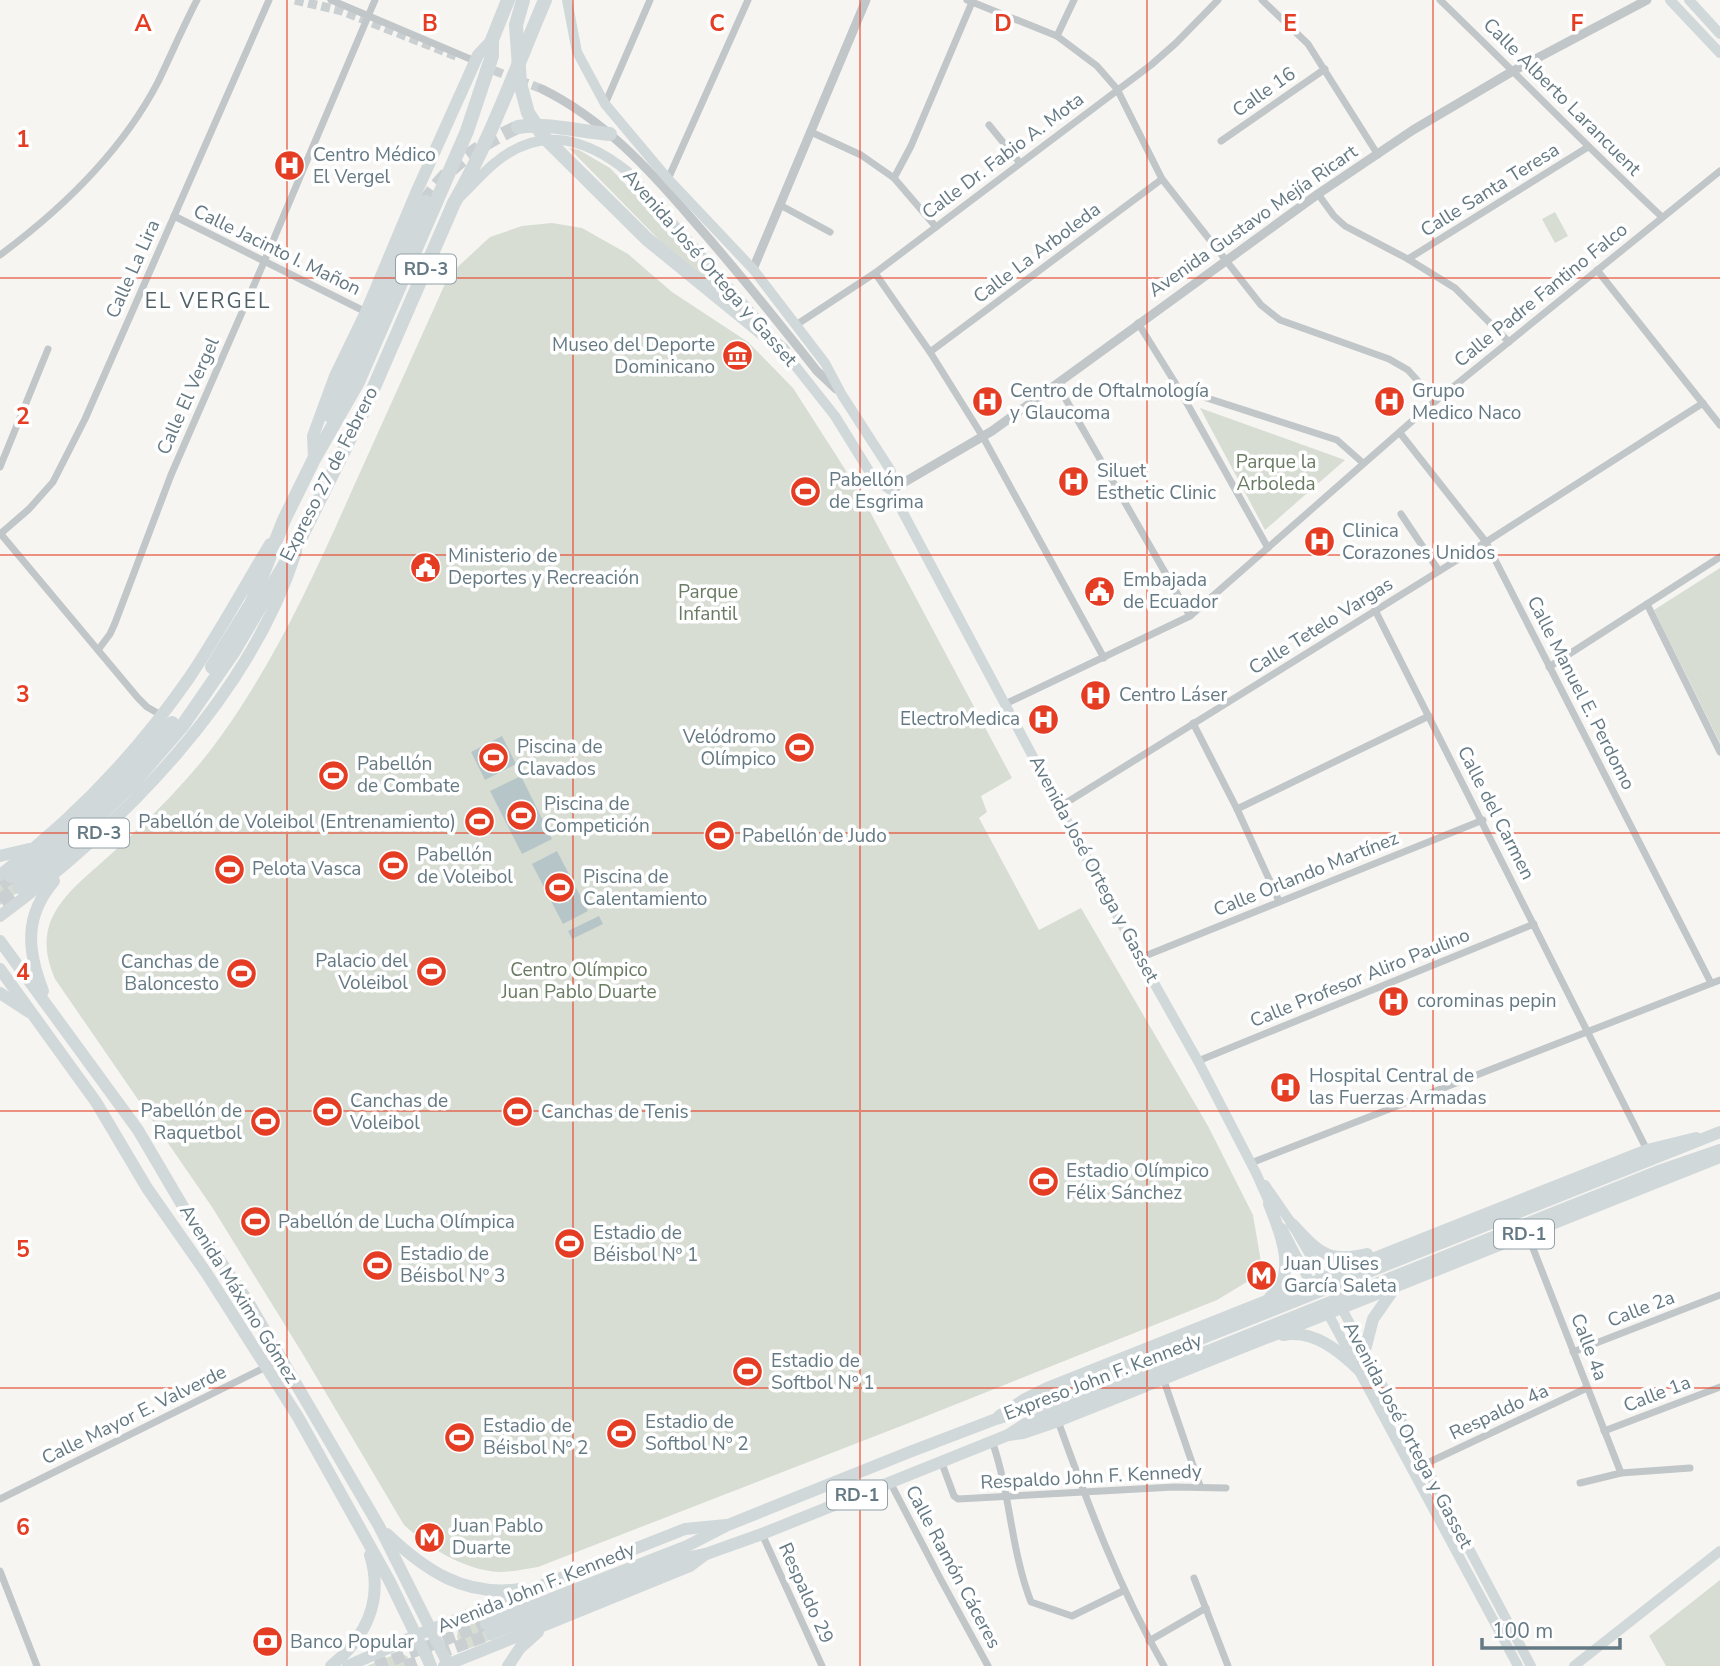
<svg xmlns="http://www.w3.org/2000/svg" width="1720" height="1666" viewBox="0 0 1720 1666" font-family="'Nunito Sans',sans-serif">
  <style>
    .green { fill: #d7ddd3 }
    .water { fill: #b6c5c7 }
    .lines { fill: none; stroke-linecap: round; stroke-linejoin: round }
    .tertiary-tunnel { stroke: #cad0d1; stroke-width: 9; stroke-dasharray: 9 4.5; stroke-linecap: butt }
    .trunk-tunnel { stroke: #cad0d1; stroke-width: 12; stroke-dasharray: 12 6; stroke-linecap: butt }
    .motorway-tunnel { stroke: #cad0d1; stroke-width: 14; stroke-dasharray: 14 7; stroke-linecap: butt }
    .minor { stroke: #c1c6c8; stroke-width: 7 }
    .tertiary { stroke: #c1c6c8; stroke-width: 9 }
    .secondary { stroke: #d1d8da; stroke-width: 10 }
    .primary { stroke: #d1d8da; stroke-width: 12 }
    .trunk { stroke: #d1d8da; stroke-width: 12 }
    .motorway { stroke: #d1d8da; stroke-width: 14 }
    .grid { fill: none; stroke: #e53d23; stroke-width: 2; stroke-opacity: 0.55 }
    .labels { text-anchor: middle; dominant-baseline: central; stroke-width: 7; stroke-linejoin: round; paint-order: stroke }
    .shield { fill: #fff; stroke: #92a1a8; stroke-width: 2 }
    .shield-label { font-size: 18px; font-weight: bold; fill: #647983 }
    .street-label { font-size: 19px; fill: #647983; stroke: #fff }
    .poi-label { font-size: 19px; fill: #647983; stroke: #fff; text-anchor: start }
    .park-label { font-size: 19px; fill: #6a7b63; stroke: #fff }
    .neighbourhood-label { font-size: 21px; letter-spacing: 2px; fill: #526168; stroke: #fff }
    .grid-label { font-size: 23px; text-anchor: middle; font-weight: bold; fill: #e53d23; stroke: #fff; stroke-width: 7; stroke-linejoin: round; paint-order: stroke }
  </style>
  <rect width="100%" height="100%" fill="#f6f5f2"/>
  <g class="green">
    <polygon points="569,148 579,150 610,168 744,308 671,252"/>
    <polygon points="1555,212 1568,236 1555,243 1542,219"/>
    <path d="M 552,223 L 582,228 L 628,254 L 672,292 L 748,342 L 793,388 L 859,491 L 1012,778 L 981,796 L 987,812 L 979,818 L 1039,930 L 1081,908 L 1208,1126 L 1253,1215 L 1261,1262 L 1255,1277 L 1217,1300 L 914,1421 L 538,1567 C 525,1569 512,1572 499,1572 C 464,1570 429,1548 404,1525 L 304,1356 L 212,1207 L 55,979 C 29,919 68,893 109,856 C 149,819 189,781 221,736 C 276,659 315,574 353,488 C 385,417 417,346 449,275 L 490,237 L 522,226 Z"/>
    <polygon points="1200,408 1345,460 1265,530"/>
    <polygon points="1720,568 1720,743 1654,610"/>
    <polygon points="7,873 20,891 0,905 0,879"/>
    <polygon points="1720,1580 1720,1666 1666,1666 1649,1636"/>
    <polygon points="482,1619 490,1640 470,1648 461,1646 457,1637 458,1629"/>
    <polygon points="398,1653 407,1656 413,1666 367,1666"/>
  </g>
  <g class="water">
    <polygon points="502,736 516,764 485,780 471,752"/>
    <polygon points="521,776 552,839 522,854 490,791"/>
    <polygon points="557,851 588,911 563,924 532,864"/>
    <polygon points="599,916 603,924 572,939 568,931"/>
  </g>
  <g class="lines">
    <g class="tertiary-tunnel">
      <polyline points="295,0 342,11 456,56"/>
      <polyline points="469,61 542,89"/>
    </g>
    <g class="trunk-tunnel">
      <polyline points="376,1666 486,1624"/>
      <polyline points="405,1666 491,1634"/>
    </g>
    <g class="motorway-tunnel">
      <path d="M 425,202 C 446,167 480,144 518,127"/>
      <polyline points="0,884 11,876"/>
      <polyline points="0,901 19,887"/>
    </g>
    <g class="minor">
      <polyline points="331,0 475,61"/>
      <polyline points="967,0 1057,36 1097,66 1117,89 1162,179 1261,305 1280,320 1389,359 1408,370 1436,401"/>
      <polyline points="1262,0 1308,44 1378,155"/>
      <path d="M 1440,0 C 1515,72 1586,146 1662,217"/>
      <polyline points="1057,36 1074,0"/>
      <polyline points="605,104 650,0"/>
      <polyline points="989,125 1020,163"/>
      <polyline points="811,132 861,155 894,178 936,227"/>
      <polyline points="1221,141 1325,69"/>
      <polyline points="894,178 911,146 973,0"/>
      <polyline points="668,179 748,0"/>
      <polyline points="1318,194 1334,216 1345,226 1408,259 1455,288 1509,342"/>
      <polyline points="780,205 830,232"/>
      <polyline points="174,216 366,312"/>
      <path d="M 0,255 C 62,209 122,151 158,82 C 171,55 183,27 197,0"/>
      <polyline points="1408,259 1588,147"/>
      <polyline points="1597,270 1720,425"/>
      <polyline points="875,273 930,352 983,437 1104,658"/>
      <polyline points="1138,323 1179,389 1268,548"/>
      <polyline points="796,325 875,273 1151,65 1176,43 1218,0"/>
      <polyline points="930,352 1162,179"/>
      <polyline points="1057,384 1190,616"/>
      <polyline points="1179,389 1337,440 1363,463"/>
      <polyline points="1400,433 1486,542 1711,983"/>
      <polyline points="0,467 48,349"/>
      <polyline points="1401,514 1439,571"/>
      <polyline points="0,533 138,698 147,707 161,715"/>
      <polyline points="0,534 29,509 53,482 85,419 269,0"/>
      <polyline points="1647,604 1720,752"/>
      <polyline points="1375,610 1647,1150"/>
      <polyline points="98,650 110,634 115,623 171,475 264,262 375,0"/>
      <polyline points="1549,667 1720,557"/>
      <polyline points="1005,704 1190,616 1427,408 1720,171"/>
      <polyline points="1193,723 1237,809 1279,901"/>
      <polyline points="1061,806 1486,542 1703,403"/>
      <polyline points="1237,809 1429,716"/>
      <polyline points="1140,958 1483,820"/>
      <polyline points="1198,1061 1534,924"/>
      <polyline points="1251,1163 1720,980"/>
      <polyline points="1527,1233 1621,1473"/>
      <polyline points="1573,1352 1720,1295"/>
      <polyline points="1163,1378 1200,1486"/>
      <path d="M 1058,1421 C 1089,1507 1118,1586 1164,1666"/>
      <polyline points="1604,1431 1720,1387"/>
      <path d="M 992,1441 C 1011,1495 1010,1547 1031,1602 L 1072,1616 L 1123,1591"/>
      <polyline points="941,1461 954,1496 958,1499 1174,1487 1226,1488"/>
      <polyline points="1423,1465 1587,1388"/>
      <polyline points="890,1482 940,1578 988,1666"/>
      <polyline points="1580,1483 1621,1473 1690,1468"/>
      <polyline points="0,1499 282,1359"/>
      <polyline points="762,1534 822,1666"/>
      <polyline points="0,1571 37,1666"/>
      <polyline points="1194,1578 1228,1666"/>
      <polyline points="1149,1641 1206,1608"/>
    </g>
    <g class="tertiary">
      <path d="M 542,89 C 603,119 648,168 691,218 C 735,268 776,319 817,371 L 836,389"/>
      <polyline points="753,269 866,0"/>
      <polyline points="891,490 992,431 1318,194 1413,130 1513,71 1647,0"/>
    </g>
    <g class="secondary">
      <polyline points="567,0 577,52 605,104 668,179 753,269 825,363 842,395 891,471 891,490 1140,958 1198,1061 1256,1173 1273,1211"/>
      <polyline points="1670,0 1720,53"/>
      <polyline points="1689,0 1720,34"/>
      <path d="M 461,196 C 473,185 483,172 496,162 C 541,125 586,138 628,172 L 768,332"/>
      <polyline points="778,344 835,416 874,479 891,490"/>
      <polyline points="1265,1185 1292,1224 1327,1284"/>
      <polyline points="1282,1228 1313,1288"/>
      <polyline points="1339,1303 1531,1666"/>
      <polyline points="1325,1308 1518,1666"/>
      <polyline points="1574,1666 1720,1551"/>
    </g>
    <g class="primary">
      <polyline points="314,458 313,436 335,376 366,312 416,193 478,55 492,40"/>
      <polyline points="0,856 29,849"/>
      <path d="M 0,875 C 73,820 137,753 189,678 C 218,635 243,589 270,544"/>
      <path d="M 0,916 C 121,826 249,698 296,552"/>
      <polyline points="0,941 138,1130 185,1210 247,1300 379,1526 449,1666"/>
      <polyline points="0,969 96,1102 147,1188 207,1274 298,1417 389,1580 431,1666"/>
      <path d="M 43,991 C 27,950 24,916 54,881"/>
      <polyline points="0,993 29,1012"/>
      <path d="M 1269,1204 C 1280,1231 1299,1276 1270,1297"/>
      <path d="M 1292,1224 C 1318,1251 1326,1264 1367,1254"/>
      <path d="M 1283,1335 C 1313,1329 1340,1351 1360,1371"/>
      <polyline points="1364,1354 1373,1319 1396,1286"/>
      <polyline points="999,1416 1025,1399 1047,1388 1647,1150 1696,1138"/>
      <polyline points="1008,1435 1023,1433 1058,1421 1720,1157"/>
      <path d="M 387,1534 C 425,1570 464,1597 520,1589"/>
      <path d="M 331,1666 C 366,1637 384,1600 370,1555"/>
      <polyline points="348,1666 417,1635 685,1529 726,1525"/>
      <polyline points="444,1666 690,1566 706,1554"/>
      <polyline points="508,1666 520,1648 538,1632"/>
    </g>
    <g class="trunk">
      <polyline points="486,1624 687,1546 728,1525 907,1453 996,1419 1036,1407 1145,1361 1720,1132"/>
      <polyline points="491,1634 686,1558 706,1554 762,1534 1008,1435 1025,1424 1656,1172 1720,1150"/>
    </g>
    <g class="motorway">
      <polyline points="523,0 516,25 520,83 528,113 544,137 647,239 783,350"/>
      <path d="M 518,127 C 545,122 581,132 610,134"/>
      <polyline points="329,415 425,202"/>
      <polyline points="212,667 251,604 284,520 314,459 358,382 467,131 492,56 492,40 508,0"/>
      <polyline points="11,876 61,837 126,775 172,723"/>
      <path d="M 19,887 L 83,832 L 135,781 L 183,725 L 234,651 L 302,535 L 364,410 L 454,203 C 491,139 516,68 545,0"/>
    </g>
  </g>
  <path class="grid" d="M 287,0 L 287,1666M 573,0 L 573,1666M 860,0 L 860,1666M 1147,0 L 1147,1666M 1433,0 L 1433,1666M 0,278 L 1720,278M 0,555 L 1720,555M 0,833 L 1720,833M 0,1111 L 1720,1111M 0,1388 L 1720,1388"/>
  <defs>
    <symbol id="hospital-disc" viewBox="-11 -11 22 22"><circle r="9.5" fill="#e53d23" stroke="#fff"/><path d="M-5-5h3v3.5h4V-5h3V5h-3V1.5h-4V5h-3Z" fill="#fff"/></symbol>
    <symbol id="museum-disc" viewBox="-11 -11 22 22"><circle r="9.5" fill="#e53d23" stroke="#fff"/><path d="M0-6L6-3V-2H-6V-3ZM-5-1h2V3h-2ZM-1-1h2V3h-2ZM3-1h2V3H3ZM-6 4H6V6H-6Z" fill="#fff"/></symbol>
    <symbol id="stadium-disc" viewBox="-11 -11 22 22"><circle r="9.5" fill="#e53d23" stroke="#fff"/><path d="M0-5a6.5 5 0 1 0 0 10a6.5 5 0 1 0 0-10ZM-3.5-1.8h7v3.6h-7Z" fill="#fff"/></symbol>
    <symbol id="civic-disc" viewBox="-11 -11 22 22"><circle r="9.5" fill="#e53d23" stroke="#fff"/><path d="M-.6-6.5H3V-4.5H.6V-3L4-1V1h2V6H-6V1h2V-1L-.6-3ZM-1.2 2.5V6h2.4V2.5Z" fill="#fff"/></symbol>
    <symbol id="metro-disc" viewBox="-11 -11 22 22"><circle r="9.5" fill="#e53d23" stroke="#fff"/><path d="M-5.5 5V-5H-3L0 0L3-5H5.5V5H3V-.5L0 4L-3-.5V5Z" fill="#fff"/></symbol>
    <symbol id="bank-disc" viewBox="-11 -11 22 22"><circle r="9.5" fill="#e53d23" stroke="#fff"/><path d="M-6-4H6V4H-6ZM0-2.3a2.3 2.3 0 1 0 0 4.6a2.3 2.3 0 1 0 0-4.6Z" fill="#fff"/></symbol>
  </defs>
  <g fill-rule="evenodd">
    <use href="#hospital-disc" x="272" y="148" width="35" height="35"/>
    <use href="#museum-disc" x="720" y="338" width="35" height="35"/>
    <use href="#hospital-disc" x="970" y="384" width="35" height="35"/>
    <use href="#hospital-disc" x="1372" y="384" width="35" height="35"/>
    <use href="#hospital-disc" x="1056" y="464" width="35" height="35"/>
    <use href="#stadium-disc" x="788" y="474" width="35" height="35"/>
    <use href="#hospital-disc" x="1302" y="524" width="35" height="35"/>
    <use href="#civic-disc" x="408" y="550" width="35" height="35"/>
    <use href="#civic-disc" x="1082" y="574" width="35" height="35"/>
    <use href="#hospital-disc" x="1078" y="678" width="35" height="35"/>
    <use href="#hospital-disc" x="1026" y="702" width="35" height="35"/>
    <use href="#stadium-disc" x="782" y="730" width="35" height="35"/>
    <use href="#stadium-disc" x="476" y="740" width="35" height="35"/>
    <use href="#stadium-disc" x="316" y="758" width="35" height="35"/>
    <use href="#stadium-disc" x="504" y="798" width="35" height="35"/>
    <use href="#stadium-disc" x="462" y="804" width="35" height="35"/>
    <use href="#stadium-disc" x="702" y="818" width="35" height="35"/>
    <use href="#stadium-disc" x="376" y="848" width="35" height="35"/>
    <use href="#stadium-disc" x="212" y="852" width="35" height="35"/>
    <use href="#stadium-disc" x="542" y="870" width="35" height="35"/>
    <use href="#stadium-disc" x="414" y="954" width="35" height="35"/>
    <use href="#stadium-disc" x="224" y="956" width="35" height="35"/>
    <use href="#hospital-disc" x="1376" y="984" width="35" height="35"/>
    <use href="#hospital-disc" x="1268" y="1070" width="35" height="35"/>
    <use href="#stadium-disc" x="310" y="1094" width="35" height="35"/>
    <use href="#stadium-disc" x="500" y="1094" width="35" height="35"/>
    <use href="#stadium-disc" x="248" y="1104" width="35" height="35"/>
    <use href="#stadium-disc" x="1026" y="1164" width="35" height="35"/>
    <use href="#stadium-disc" x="238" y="1204" width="35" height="35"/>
    <use href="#stadium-disc" x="552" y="1226" width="35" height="35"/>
    <use href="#stadium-disc" x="360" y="1248" width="35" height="35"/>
    <use href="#metro-disc" x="1244" y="1258" width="35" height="35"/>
    <use href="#stadium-disc" x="730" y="1354" width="35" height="35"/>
    <use href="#stadium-disc" x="604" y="1416" width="35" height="35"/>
    <use href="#stadium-disc" x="442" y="1420" width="35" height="35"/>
    <use href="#metro-disc" x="412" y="1520" width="35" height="35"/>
    <use href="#bank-disc" x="250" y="1624" width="35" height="35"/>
  </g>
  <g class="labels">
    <g class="shield">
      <rect x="396" y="254.5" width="60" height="29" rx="5"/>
      <rect x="69" y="818.5" width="60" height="29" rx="5"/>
      <rect x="1494" y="1219.5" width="60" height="29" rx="5"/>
      <rect x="827" y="1480.5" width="60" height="29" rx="5"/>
    </g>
    <g class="shield-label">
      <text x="426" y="269">RD-3</text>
      <text x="99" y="833">RD-3</text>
      <text x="1524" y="1234">RD-1</text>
      <text x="857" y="1495">RD-1</text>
    </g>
    <g class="street-label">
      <text transform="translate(1264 92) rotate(-35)">Calle 16</text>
      <text transform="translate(1562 97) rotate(45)">Calle Alberto Larancuent</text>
      <text transform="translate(1003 156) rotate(-37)">Calle Dr. Fabio A. Mota</text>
      <text transform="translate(1490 190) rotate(-32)">Calle Santa Teresa</text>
      <text transform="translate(1253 221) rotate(-35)">Avenida Gustavo Mejía Ricart</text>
      <text transform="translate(277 250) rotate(26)">Calle Jacinto I. Mañon</text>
      <text transform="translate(1037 253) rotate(-37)">Calle La Arboleda</text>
      <text transform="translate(710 268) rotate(49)">Avenida José Ortega y Gasset</text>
      <text transform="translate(133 269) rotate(-66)">Calle La Lira</text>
      <text transform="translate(1541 295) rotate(-39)">Calle Padre Fantino Falco</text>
      <text transform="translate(188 396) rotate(-66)">Calle El Vergel</text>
      <text transform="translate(329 474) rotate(-63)">Expreso 27 de Febrero</text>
      <text transform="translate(1321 626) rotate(-32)">Calle Tetelo Vargas</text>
      <text transform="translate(1581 693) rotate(63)">Calle Manuel E. Perdomo</text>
      <text transform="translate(1496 813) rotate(63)">Calle del Carmen</text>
      <text transform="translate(1094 869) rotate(62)">Avenida José Ortega y Gasset</text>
      <text transform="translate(1306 874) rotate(-22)">Calle Orlando Martínez</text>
      <text transform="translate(1360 978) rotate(-22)">Calle Profesor Aliro Paulino</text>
      <text transform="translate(239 1294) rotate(58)">Avenida Máximo Gómez</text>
      <text transform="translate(1641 1309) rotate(-21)">Calle 2a</text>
      <text transform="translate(1589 1347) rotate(69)">Calle 4a</text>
      <text transform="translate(1103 1377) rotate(-21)">Expreso John F. Kennedy</text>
      <text transform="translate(1657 1394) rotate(-21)">Calle 1a</text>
      <text transform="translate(1499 1412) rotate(-25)">Respaldo 4a</text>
      <text transform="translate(134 1415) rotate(-26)">Calle Mayor E. Valverde</text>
      <text transform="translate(1408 1435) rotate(62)">Avenida José Ortega y Gasset</text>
      <text transform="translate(1091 1477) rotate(-3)">Respaldo John F. Kennedy</text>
      <text transform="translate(953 1567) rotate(62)">Calle Ramón Cáceres</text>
      <text transform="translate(536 1588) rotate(-22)">Avenida John F. Kennedy</text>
      <text transform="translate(806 1593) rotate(66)">Respaldo 29</text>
    </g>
    <g class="poi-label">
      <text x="313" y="155">Centro Médico<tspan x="313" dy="22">El Vergel</tspan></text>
      <text x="715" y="345" text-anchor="end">Museo del Deporte<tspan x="715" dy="22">Dominicano</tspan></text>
      <text x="1010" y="391">Centro de Oftalmología<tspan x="1010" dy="22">y Glaucoma</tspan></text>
      <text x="1412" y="391">Grupo<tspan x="1412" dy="22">Medico Naco</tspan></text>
      <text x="1097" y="471">Siluet<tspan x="1097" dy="22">Esthetic Clinic</tspan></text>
      <text x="829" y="480">Pabellón<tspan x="829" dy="22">de Esgrima</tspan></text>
      <text x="1342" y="531">Clinica<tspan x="1342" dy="22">Corazones Unidos</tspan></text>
      <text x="448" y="556">Ministerio de<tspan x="448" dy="22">Deportes y Recreación</tspan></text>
      <text x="1123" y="580">Embajada<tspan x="1123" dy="22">de Ecuador</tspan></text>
      <text x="1119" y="695">Centro Láser</text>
      <text x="1020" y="719" text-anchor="end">ElectroMedica</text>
      <text x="776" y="737" text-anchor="end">Velódromo<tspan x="776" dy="22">Olímpico</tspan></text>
      <text x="517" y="747">Piscina de<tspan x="517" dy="22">Clavados</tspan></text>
      <text x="357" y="764">Pabellón<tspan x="357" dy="22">de Combate</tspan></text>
      <text x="544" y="804">Piscina de<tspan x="544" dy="22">Competición</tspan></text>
      <text x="456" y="822" text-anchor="end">Pabellón de Voleibol (Entrenamiento)</text>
      <text x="742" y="836">Pabellón de Judo</text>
      <text x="417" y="855">Pabellón<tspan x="417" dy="22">de Voleibol</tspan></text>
      <text x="252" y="869">Pelota Vasca</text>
      <text x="583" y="877">Piscina de<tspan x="583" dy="22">Calentamiento</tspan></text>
      <text x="408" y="961" text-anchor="end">Palacio del<tspan x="408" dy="22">Voleibol</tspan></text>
      <text x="219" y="962" text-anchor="end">Canchas de<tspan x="219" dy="22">Baloncesto</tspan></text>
      <text x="1417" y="1001">corominas pepin</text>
      <text x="1309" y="1076">Hospital Central de<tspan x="1309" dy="22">las Fuerzas Armadas</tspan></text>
      <text x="350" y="1101">Canchas de<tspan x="350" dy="22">Voleibol</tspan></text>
      <text x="242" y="1111" text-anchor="end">Pabellón de<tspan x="242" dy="22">Raquetbol</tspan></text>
      <text x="541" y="1112">Canchas de Tenis</text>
      <text x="1066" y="1171">Estadio Olímpico<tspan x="1066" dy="22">Félix Sánchez</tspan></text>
      <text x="278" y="1222">Pabellón de Lucha Olímpica</text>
      <text x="593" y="1233">Estadio de<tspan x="593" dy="22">Béisbol Nº 1</tspan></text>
      <text x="400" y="1254">Estadio de<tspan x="400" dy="22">Béisbol Nº 3</tspan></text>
      <text x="1284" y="1264">Juan Ulises<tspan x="1284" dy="22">García Saleta</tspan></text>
      <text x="771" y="1361">Estadio de<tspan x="771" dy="22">Softbol Nº 1</tspan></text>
      <text x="645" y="1422">Estadio de<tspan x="645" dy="22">Softbol Nº 2</tspan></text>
      <text x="483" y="1426">Estadio de<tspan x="483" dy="22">Béisbol Nº 2</tspan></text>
      <text x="452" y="1526">Juan Pablo<tspan x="452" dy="22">Duarte</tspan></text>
      <text x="290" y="1642">Banco Popular</text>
    </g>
    <g class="park-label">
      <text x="1276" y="462">Parque la<tspan x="1276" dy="22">Arboleda</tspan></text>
      <text x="708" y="592">Parque<tspan x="708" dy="22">Infantil</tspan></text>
      <text x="579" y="970">Centro Olímpico<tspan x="579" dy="22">Juan Pablo Duarte</tspan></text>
    </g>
    <g class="neighbourhood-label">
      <text x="208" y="301">EL VERGEL</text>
    </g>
  </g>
  <g class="grid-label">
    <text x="143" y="31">A</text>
    <text x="430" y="31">B</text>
    <text x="717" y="31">C</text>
    <text x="1003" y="31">D</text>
    <text x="1290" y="31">E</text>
    <text x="1577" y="31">F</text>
    <text x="23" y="147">1</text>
    <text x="23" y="424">2</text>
    <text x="23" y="702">3</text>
    <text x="23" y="980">4</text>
    <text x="23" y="1257">5</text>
    <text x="23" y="1535">6</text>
  </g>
  <path d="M1482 1638v10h138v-10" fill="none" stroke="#647983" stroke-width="3.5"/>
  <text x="1492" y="1638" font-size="21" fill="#647983" stroke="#ffffff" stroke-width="5" paint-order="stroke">100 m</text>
</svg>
